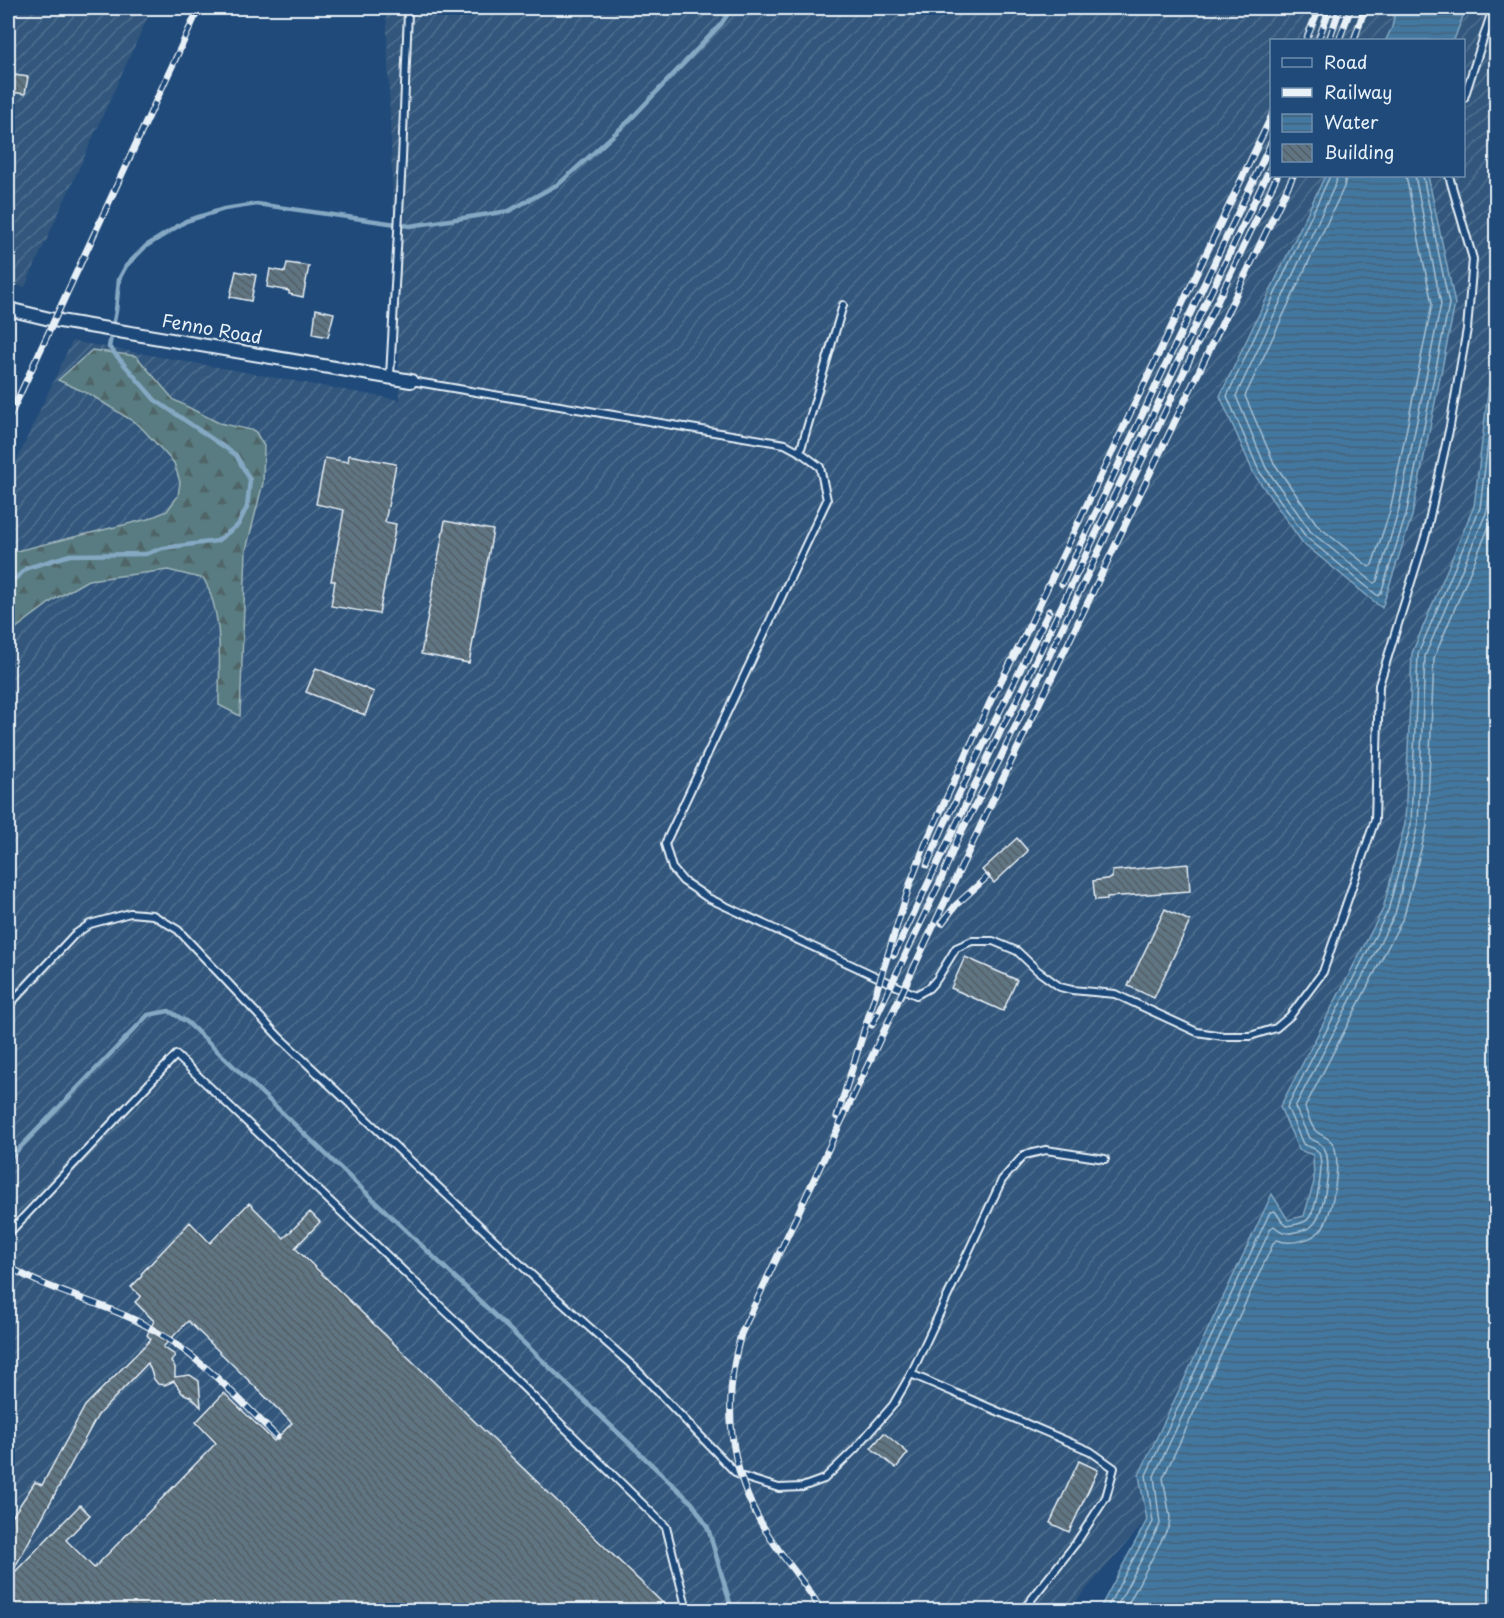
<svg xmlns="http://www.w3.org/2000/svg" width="1504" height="1618" viewBox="0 0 1504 1618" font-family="'Playpen Sans',sans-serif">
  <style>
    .industrial { fill: url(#industrial-furrows); fill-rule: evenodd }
    .forest { fill: url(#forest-firs); stroke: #a0b6bc; stroke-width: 1.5 }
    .water { fill: url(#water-rules); stroke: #85a8c3; stroke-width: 1.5 }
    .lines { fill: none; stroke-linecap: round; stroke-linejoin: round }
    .shore { stroke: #a6c1d5; stroke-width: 1.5 }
    .stream { stroke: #85a8c3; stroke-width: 4.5 }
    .building { fill: url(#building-back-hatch); stroke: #e8f1f8; stroke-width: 1.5; fill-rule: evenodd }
    .service-casing { stroke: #e8f1f8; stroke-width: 10 }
    .minor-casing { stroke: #e8f1f8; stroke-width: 16 }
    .service { stroke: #1f4a7a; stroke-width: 6 }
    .minor { stroke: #1f4a7a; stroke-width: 12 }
    .rail-casing { stroke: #e8f1f8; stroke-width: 7 }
    .rail { stroke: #1f4a7a; stroke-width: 4.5; stroke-dasharray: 14; stroke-linecap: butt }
    .labels { text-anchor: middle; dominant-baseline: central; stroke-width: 5; stroke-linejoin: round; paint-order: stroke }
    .street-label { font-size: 18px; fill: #e8f1f8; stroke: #1f4a7a }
  </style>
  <defs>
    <pattern id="industrial-furrows" width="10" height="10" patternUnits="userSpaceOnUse" patternTransform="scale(1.5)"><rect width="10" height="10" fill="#32577c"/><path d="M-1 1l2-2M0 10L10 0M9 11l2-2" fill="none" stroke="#50708f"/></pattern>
    <pattern id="forest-firs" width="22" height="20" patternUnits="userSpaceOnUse" patternTransform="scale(1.5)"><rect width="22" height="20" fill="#587c81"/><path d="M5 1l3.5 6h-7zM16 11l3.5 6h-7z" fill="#506568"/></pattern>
    <pattern id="water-rules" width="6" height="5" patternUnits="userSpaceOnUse" patternTransform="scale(1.5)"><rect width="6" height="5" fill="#4378a0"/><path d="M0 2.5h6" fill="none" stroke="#446279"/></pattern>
    <pattern id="building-back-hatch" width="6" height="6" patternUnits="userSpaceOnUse" patternTransform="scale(1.5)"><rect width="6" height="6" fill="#607482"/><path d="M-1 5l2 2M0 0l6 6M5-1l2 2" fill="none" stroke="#535e66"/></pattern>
  </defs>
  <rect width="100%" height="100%" fill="#1f4a7a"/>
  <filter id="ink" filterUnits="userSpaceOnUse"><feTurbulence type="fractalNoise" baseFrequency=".0167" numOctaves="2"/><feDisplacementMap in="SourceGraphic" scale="12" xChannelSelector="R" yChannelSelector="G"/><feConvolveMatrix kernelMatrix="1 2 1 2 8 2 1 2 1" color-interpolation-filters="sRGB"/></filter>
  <g filter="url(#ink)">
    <g class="industrial">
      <polygon points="8,8 152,8 25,287 8,284"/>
      <path d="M 386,8 L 1496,8 L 1496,329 L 1474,506 L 1412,653 L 1405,824 L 1383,910 L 1280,1107 L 1313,1154 L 1314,1182 L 1304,1216 L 1288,1220 L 1271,1195 L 1139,1475 L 1147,1520 L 1068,1610 L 8,1610 L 8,479 L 72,341 L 400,400 ZM 1272,40 L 1464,40 L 1464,176 L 1272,176 Z"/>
    </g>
    <path class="forest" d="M 92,350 L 136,356 L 174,400 L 219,423 L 255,431 L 264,446 L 263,483 L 246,550 L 240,716 L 219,705 C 219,662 224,617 204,579 L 168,570 L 88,580 L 55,599 L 8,634 L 8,553 L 148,519 L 167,511 L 178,496 L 180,482 L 174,463 L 139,425 L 91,395 L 58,380 Z"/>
    <g class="water">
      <polygon points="1396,8 1466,8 1454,40 1386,40 1392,27"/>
      <polygon points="1325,176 1428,176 1455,304 1412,516 1382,608 1302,542 1254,474 1220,396"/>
      <polygon points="1496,329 1496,1610 1099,1610 1147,1520 1139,1475 1272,1194 1288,1220 1304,1216 1314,1182 1313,1155 1299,1150 1280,1107 1383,909 1405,824 1412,653 1474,506"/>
    </g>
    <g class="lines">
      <g class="shore">
        <polyline points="1330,176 1227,396 1259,471 1306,537 1378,596 1381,593 1406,515 1449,304 1423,176"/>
        <polyline points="1337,176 1336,183 1236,396 1266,468 1311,532 1374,583 1377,581 1398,513 1441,304 1415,176"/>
        <polyline points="1346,176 1344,187 1245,396 1274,463 1318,526 1369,567 1372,565 1390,511 1432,304 1406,176"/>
        <path d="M 1106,1610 L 1153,1522 L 1146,1475 L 1270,1212 L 1275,1211 L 1283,1223 L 1287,1226 C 1293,1225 1305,1224 1309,1218 C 1317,1207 1324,1167 1319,1153 C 1317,1148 1308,1147 1303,1144 L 1287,1107 L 1388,911 L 1411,824 L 1418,654 L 1480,508 L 1496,377"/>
        <path d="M 1115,1610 L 1160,1524 L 1154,1476 L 1271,1228 L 1274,1226 C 1281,1232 1286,1235 1295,1232 C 1301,1231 1308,1230 1313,1225 C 1324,1215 1333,1161 1324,1148 C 1321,1142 1314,1141 1309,1138 L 1295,1107 L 1395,914 L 1418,825 L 1425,656 L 1487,511 L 1496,438"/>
        <path d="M 1125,1610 L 1169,1526 L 1170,1517 L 1163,1478 L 1274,1242 L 1277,1240 C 1290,1245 1310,1241 1320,1231 C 1333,1216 1341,1164 1334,1146 C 1330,1137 1323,1137 1317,1132 C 1311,1128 1307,1113 1305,1107 L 1404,916 L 1427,826 L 1434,658 L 1496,510"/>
      </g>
      <g class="stream">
        <polyline points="8,585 27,568 70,555 146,554 163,548 217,541 238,525 247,507 250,480 236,455 155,400 109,347 116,311 119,279 126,266 146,246 186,221 224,209 257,204 410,226 509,211 560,183 629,121 721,24 732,8"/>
        <polyline points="8,1160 148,1015 169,1011 187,1022 693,1504 708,1528 732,1610"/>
      </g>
    </g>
    <g class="building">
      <polygon points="14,75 28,77 25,94 11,92"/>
      <polygon points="287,263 309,266 303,297 289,294 289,291 267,287 270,269 285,272"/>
      <polygon points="236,271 256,275 251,301 230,297"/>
      <polygon points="316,309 334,313 328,337 313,334"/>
      <polygon points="349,455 396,464 385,522 396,524 379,614 331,606 335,581 331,581 344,510 316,504 325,458 348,462"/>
      <polygon points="445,521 493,530 469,663 421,654"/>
      <polygon points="316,668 374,692 365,715 306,692"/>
      <polygon points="1017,838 1028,851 994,883 982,870"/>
      <polygon points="1188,864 1190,891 1107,897 1107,899 1095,900 1093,881 1112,878 1112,871"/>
      <polygon points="1165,909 1190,921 1154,998 1128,986"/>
      <polygon points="965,957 1017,980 1003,1011 951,988"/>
      <path d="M 249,1203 L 284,1238 L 310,1212 L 320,1222 L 295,1248 L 671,1611 L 8,1611 L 8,1523 L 35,1482 L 42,1485 L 85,1406 L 151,1339 L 147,1335 L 154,1321 L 135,1302 L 141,1296 L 131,1287 L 142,1276 L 141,1274 L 190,1222 L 210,1243 ZM 188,1321 L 292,1423 L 274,1441 L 224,1393 L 196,1422 L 216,1443 L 94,1568 L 66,1540 L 90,1515 L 80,1505 L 9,1578 L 98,1415 L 148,1363 L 154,1379 L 158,1384 L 165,1385 L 174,1381 L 182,1393 L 191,1397 L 201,1407 L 199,1381 L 190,1375 L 175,1377 L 175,1367 L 171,1362 L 175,1355 L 163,1347 Z"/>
      <polygon points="884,1433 908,1453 896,1468 871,1448"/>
      <polygon points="1079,1461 1098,1470 1069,1532 1050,1523"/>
    </g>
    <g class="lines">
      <defs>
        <g id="service">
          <polyline points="1464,98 1493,8"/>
          <polyline points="390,376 402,159 408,13 410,8"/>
          <polyline points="411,381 785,444 800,452 820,467 827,500 665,844 672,868 683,881 708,898 916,995 929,988 937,979 956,948 972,941 993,941 1017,951 1038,971 1060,987 1072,990 1115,994 1197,1032 1223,1036 1250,1036 1276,1028 1290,1016 1323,972 1375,820 1379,685 1426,534 1450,426 1467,329 1473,259 1449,176"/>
          <polyline points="800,452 843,305"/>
          <polyline points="8,1006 74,935 90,924 130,913 153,915 178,930 280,1038 552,1294 635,1368 734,1471 740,1476 779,1488 802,1487 824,1479 855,1449 893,1405 911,1374 1002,1180 1024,1155 1046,1150 1105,1159"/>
          <polyline points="8,1234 176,1055 457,1322 666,1527 687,1610"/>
          <polyline points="911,1374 1090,1451 1114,1468 1106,1497 1076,1543 1023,1610"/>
        </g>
        <polyline id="minor" points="8,309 54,320 411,381"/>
      </defs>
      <use href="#service" class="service-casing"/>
      <use href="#minor" class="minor-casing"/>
      <use href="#service" class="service"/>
      <use href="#minor" class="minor"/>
      <defs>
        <g id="rail">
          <polyline points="1306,40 1319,8"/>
          <polyline points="1318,40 1330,8"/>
          <polyline points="1329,40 1340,8"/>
          <polyline points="1339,40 1351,8"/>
          <polyline points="1354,40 1365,8"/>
          <polyline points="8,420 199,8"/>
          <polyline points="1062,584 1272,141"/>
          <polyline points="927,865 944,825 1049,611"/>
          <polyline points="942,923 956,905 987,877"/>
          <polyline points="894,955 1002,728 1014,706 1272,164"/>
          <polyline points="872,1025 940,882 959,836 999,761 1277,176"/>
          <polyline points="837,1117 910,884 925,845 992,698 1024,637 1272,115"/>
          <path d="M 8,1266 C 50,1292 99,1301 143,1324 C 195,1351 236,1396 277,1437"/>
          <path d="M 821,1610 C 805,1582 783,1559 766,1531 C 728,1471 722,1401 741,1334 L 998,789 L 1293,176"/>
        </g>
      </defs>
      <use href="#rail" class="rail-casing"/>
      <use href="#rail" class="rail"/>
    </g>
  </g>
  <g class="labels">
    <g class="street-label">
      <text transform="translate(212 328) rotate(10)">Fenno Road</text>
    </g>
  </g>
  <rect width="1504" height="1618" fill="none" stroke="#1f4a7a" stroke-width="30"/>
  <rect x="15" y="15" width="1474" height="1588" fill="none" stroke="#e8f1f8" stroke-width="2" filter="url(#ink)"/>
  <rect x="1270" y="39" width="195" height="138" fill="#1f4a7a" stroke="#6f8dac" stroke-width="1.5"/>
  <rect x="1282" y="58" width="30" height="9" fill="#1f4a7a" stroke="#6f8dac" stroke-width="1.5"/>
  <text x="1324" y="69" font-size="18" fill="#e8f1f8">Road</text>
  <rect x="1282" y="88" width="30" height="9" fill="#e8f1f8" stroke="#6f8dac" stroke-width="1.5"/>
  <text x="1324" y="99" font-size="18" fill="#e8f1f8">Railway</text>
  <rect x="1282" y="114" width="30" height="18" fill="url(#water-rules)" stroke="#6f8dac" stroke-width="1.5"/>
  <text x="1324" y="129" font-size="18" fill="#e8f1f8">Water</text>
  <rect x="1282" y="144" width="30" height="18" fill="url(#building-back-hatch)" stroke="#6f8dac" stroke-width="1.5"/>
  <text x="1324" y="159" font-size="18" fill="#e8f1f8">Building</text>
</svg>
